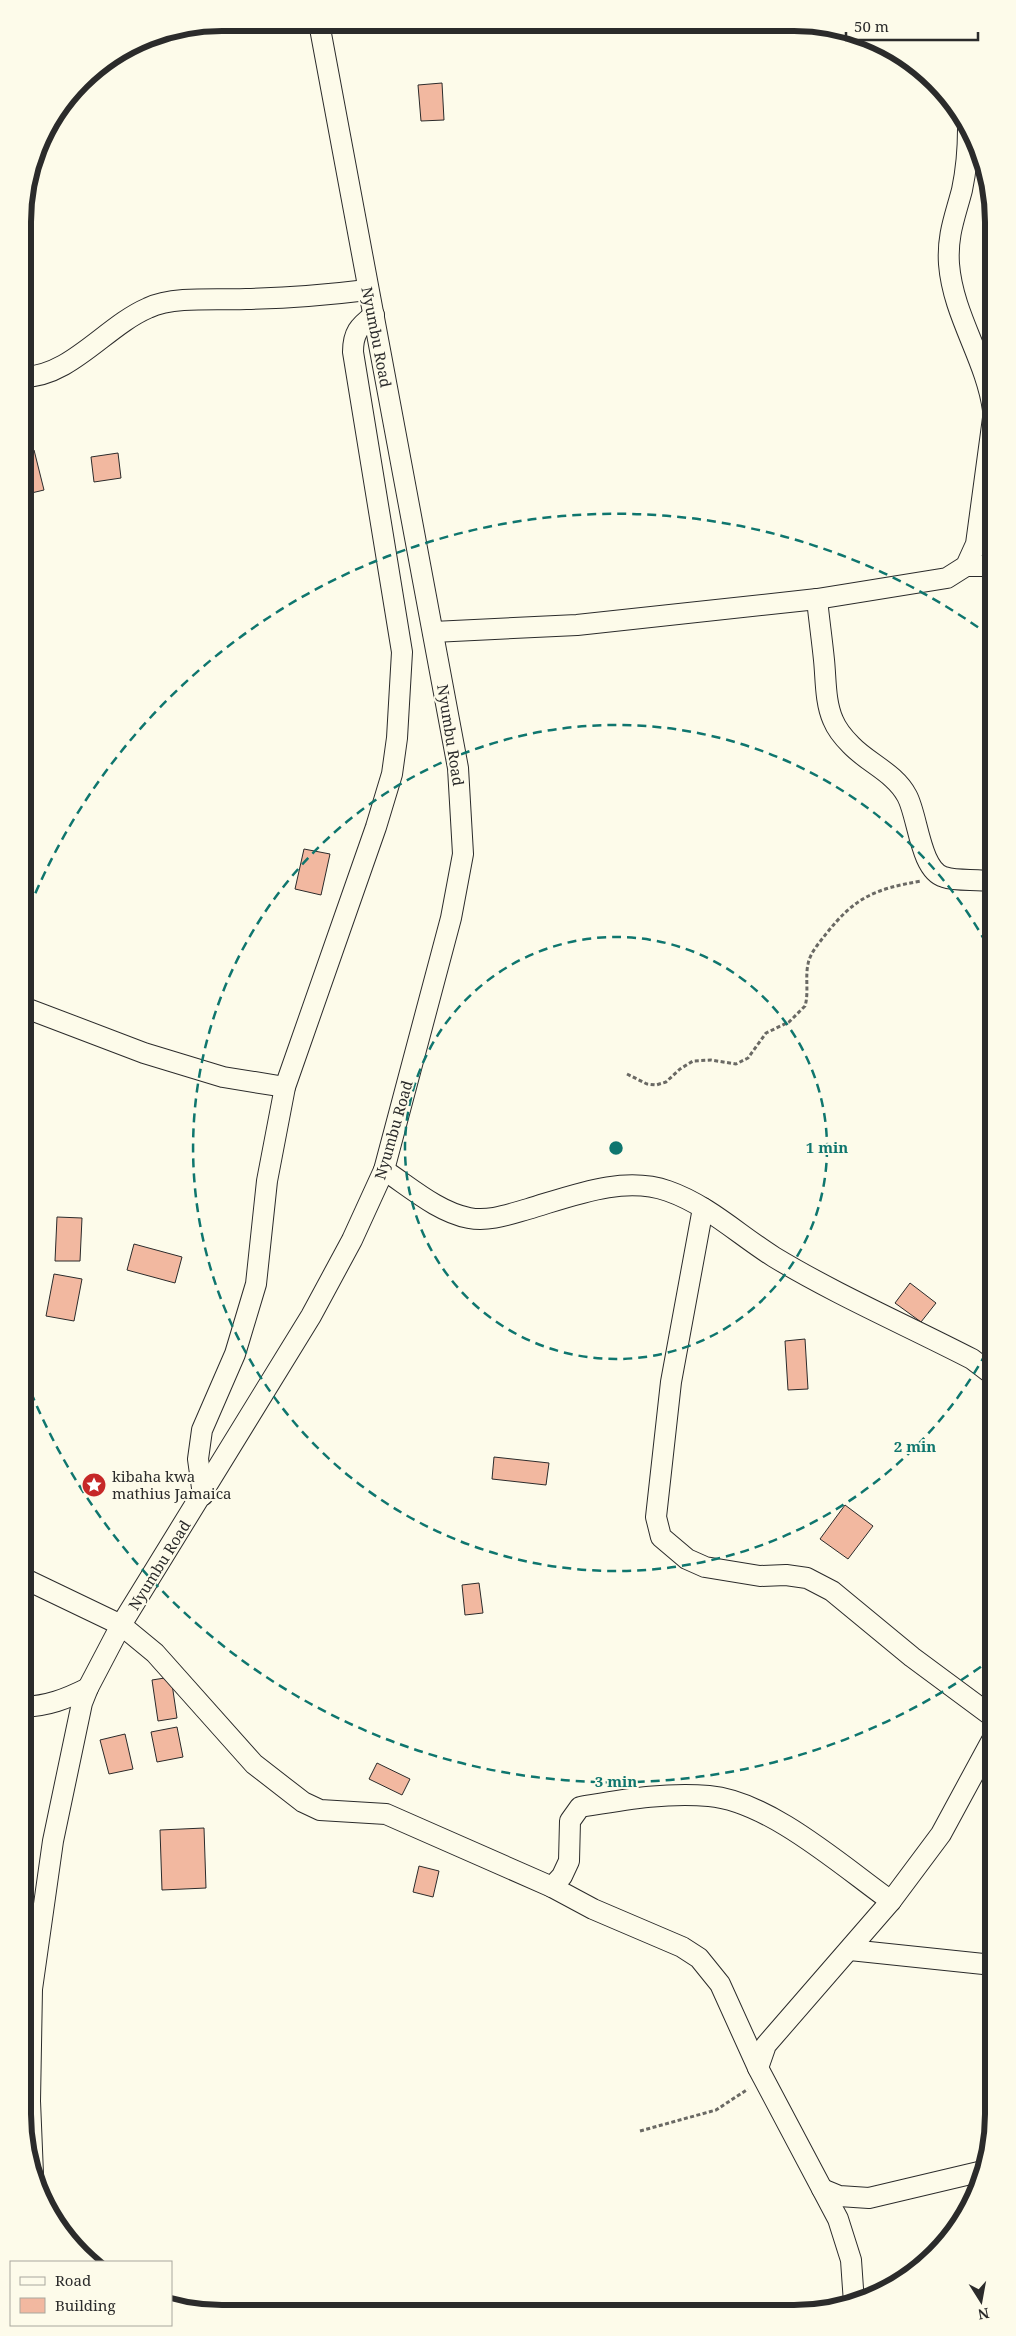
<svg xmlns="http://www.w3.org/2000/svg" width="1016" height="2336" viewBox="0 0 1016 2336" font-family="'Noto Serif',serif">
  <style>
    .building { fill: #f2b8a0; stroke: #2b2b2b }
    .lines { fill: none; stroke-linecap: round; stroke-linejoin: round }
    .minor-casing { stroke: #2b2b2b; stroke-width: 22 }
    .path { stroke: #6a6964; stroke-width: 3; stroke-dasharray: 4 2.5; stroke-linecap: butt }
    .minor { stroke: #fdfbea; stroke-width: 20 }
    .ring { fill: none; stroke: #0f766e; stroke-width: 2.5; stroke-dasharray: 9 6 }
    .labels { text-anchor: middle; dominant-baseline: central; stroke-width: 4; stroke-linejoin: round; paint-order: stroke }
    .street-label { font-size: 15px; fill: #2b2b2b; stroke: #fdfbea }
    .poi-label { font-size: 15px; fill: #2b2b2b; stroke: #fdfbea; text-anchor: start }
    .rim { fill: none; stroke: #2b2b2b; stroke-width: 6 }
    .centre { fill: #0f766e; stroke: #fdfbea; stroke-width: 2.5 }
    .ring-label { font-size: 15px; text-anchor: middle; font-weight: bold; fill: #0f766e; stroke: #fdfbea; stroke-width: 4; stroke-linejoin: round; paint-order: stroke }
  </style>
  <rect width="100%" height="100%" fill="#fdfbea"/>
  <g class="building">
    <polygon points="442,83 444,120 421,121 418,85"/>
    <polygon points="34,450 44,490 23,495 23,453"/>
    <polygon points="118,453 121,478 94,482 91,457"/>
    <polygon points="304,849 330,854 321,895 295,889"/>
    <polygon points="57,1217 82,1218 80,1261 55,1261"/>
    <polygon points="134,1244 182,1257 175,1283 127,1270"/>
    <polygon points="54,1274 82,1279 74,1321 46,1316"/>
    <polygon points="910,1283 936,1303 921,1322 895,1303"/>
    <polygon points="805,1339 808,1389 788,1390 785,1341"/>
    <polygon points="494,1457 549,1463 546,1485 492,1479"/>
    <polygon points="845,1505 873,1526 848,1559 820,1539"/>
    <polygon points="479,1583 483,1613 465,1615 462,1585"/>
    <polygon points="171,1677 177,1718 158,1721 152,1680"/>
    <polygon points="177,1727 183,1757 157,1762 151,1732"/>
    <polygon points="125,1734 133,1769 109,1774 100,1740"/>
    <polygon points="377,1763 410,1779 402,1795 369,1779"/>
    <polygon points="204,1828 206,1888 162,1890 160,1830"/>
    <polygon points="419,1866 439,1871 433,1897 413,1892"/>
  </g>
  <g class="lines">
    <defs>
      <g id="minor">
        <path d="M 968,129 C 968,148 966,171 962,190 C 955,217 947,235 949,264 C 953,316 986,359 993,410"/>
        <path d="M 23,377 C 70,377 106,326 148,308 C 173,296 218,300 246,299 C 287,298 327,295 367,290"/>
        <polyline points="966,566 993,566"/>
        <path d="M 817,599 C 819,619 822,640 824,660 C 826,679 825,702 833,720 C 837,730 844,738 851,745 C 868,763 895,773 907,796 C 918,816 920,870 944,877 C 959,882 978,878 993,882"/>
        <polyline points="433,632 577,625 817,599 947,578 966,566 976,544 993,418"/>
        <polyline points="23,1007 144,1053 223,1077 285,1087"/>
        <path d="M 384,1170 C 410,1187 438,1212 469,1218 C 489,1222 510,1214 528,1209 C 572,1196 623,1175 668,1191 C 708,1205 739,1235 774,1257 C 837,1295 906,1325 972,1359 L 993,1375"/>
        <polyline points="703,1208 671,1382 656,1517 661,1537 687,1559 705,1567 760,1576 786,1575 807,1578 832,1591 912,1657 993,1717"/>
        <path d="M 203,1495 L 198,1459 L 202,1430 L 235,1354 L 256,1284 L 267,1181 L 285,1087 L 376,827 L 392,774 L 397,738 L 402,652 L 353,352 C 353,333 359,326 374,315"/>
        <polyline points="23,1578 121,1625 155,1653 254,1764 303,1802 320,1810 386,1814 552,1887 593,1909 682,1947 699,1958 720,1984 758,2068"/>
        <path d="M 23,1707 C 48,1706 66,1699 88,1688"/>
        <path d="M 552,1887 L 562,1876 L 569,1861 L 570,1821 L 580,1807 C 623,1800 665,1792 709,1796 C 769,1801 842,1866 891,1901"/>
        <polyline points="850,1950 993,1965"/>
        <polyline points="33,2174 30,2101 32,1989 53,1841 82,1703 88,1688 121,1625 311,1316 352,1240 384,1170 451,918 463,854 458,768 319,23"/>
        <polyline points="822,2189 839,2196 869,2198 983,2171"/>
        <polyline points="854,2303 851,2260 838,2219 758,2068 766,2045 891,1901 941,1834 993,1738"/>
      </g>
    </defs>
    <use href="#minor" class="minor-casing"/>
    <g class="path">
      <path d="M 627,1074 L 647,1084 L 656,1085 L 666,1082 L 680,1069 L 693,1061 L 711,1060 L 736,1064 L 748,1058 L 766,1033 L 789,1022 L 805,1006 C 809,993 805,978 808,964 C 810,953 819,943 826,934 C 855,897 875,889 921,881"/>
      <polyline points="640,2131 716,2110 748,2089"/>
    </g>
    <use href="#minor" class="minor"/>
  </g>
  <g class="ring">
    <circle cx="616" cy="1148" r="211"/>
    <path d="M993 1340A423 423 0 1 1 993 956"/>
    <path d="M993 1658A634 634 0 0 1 24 1375M24 921A634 634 0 0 1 993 638"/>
  </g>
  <defs>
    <symbol id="sight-disc" viewBox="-11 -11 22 22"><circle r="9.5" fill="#c62828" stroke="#fdfbea"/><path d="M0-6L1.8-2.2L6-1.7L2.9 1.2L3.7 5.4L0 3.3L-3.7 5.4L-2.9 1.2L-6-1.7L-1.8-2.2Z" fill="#fff"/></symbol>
  </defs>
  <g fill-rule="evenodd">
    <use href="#sight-disc" x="80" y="1471" width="28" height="28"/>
  </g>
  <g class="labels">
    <g class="street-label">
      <text transform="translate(377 337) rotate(79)">Nyumbu Road</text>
      <text transform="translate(451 735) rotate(81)">Nyumbu Road</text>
      <text transform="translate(393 1130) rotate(-74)">Nyumbu Road</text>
      <text transform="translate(159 1565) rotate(-58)">Nyumbu Road</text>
    </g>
    <g class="poi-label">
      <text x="112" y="1476">kibaha kwa<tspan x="112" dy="17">mathius Jamaica</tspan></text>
    </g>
  </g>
  <path d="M0 0H1016V2336H0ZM222 31H794A191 191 0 0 1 985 222V2114A191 191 0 0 1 794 2305H222A191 191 0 0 1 31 2114V222A191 191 0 0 1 222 31Z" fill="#fdfbea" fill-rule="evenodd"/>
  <path class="rim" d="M222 31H794A191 191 0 0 1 985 222V2114A191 191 0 0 1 794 2305H222A191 191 0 0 1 31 2114V222A191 191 0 0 1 222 31Z"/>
  <circle cx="616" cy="1148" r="8" class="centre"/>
  <g class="ring-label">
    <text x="827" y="1153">1 min</text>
    <text x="915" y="1452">2 min</text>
    <text x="616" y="1787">3 min</text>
  </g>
  <rect x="10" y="2261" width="162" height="65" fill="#fdfbea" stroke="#a9a89e"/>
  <rect x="20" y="2277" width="25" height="8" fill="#fdfbea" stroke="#a9a89e"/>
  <text x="55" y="2286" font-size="15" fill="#2b2b2b">Road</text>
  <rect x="20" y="2298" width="25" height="15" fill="#f2b8a0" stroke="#a9a89e"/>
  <text x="55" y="2311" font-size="15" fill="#2b2b2b">Building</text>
  <g transform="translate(981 2301) rotate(169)" stroke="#fdfbea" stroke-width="4" paint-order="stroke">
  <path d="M0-4L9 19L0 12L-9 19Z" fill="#2b2b2b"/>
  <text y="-8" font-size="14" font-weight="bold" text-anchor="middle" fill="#2b2b2b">N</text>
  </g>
  <path d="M846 32v8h132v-8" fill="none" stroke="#2b2b2b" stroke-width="2.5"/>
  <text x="854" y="32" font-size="15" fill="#2b2b2b" stroke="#fdfbea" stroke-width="4" paint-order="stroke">50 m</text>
</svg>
